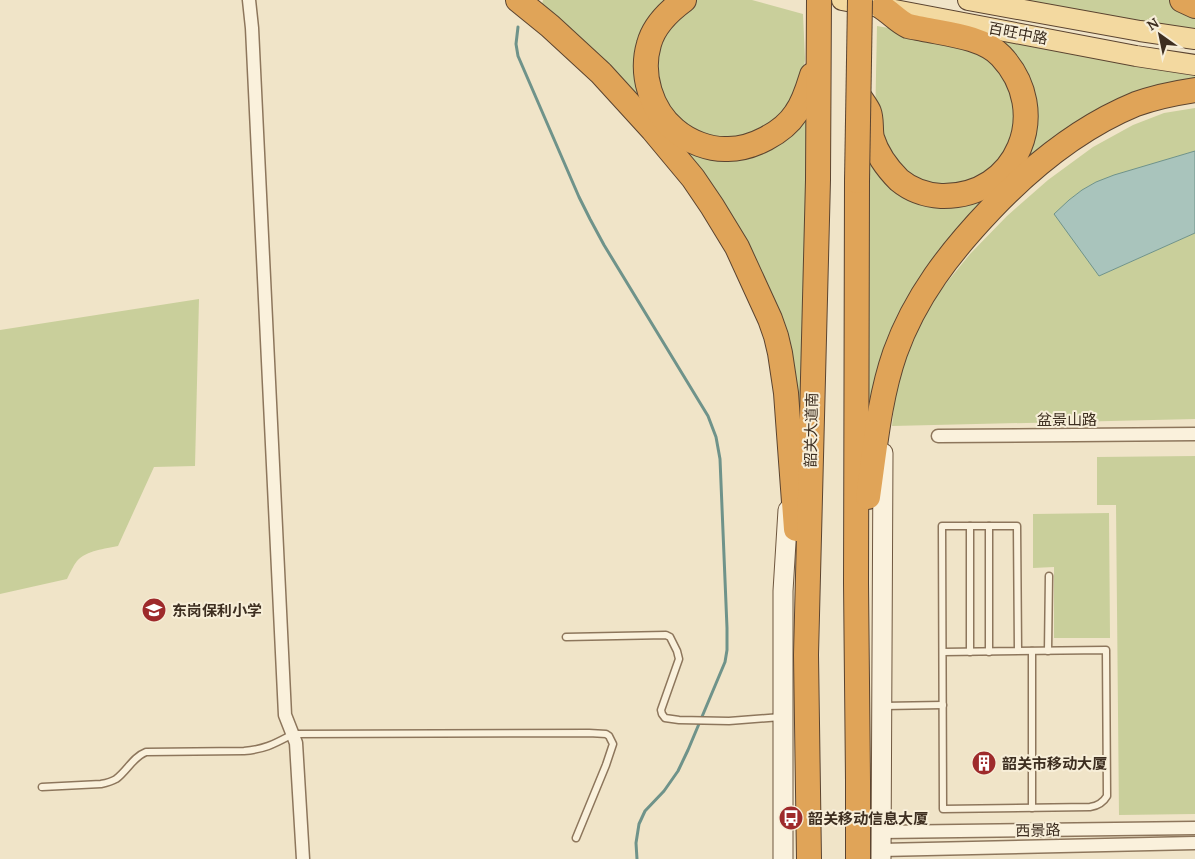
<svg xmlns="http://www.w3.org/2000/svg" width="1195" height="859" viewBox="0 0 1195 859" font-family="Lora,'Noto Sans SC',serif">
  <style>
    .green { fill: #c9cf9b }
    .water { fill: #a9c4bc; stroke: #6f938a }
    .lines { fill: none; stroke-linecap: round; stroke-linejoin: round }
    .stream { stroke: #6f938a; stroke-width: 3 }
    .lane-casing { stroke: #8d765c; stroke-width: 9 }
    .street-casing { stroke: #8d765c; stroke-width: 15 }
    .secondary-casing { stroke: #6f573f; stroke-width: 21 }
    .primary-casing { stroke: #5b4430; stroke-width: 22 }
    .highway-casing { stroke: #5b4430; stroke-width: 26 }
    .lane { stroke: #faf1dc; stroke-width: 6 }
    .street { stroke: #faf1dc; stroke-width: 12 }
    .secondary { stroke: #faf1dc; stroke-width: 19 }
    .primary { stroke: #f3d9a0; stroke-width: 20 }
    .highway { stroke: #e0a458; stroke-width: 24 }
    .highway-bridge-casing { stroke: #5b4430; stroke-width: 26; stroke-linecap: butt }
    .highway-bridge { stroke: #e0a458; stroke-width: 24 }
    .labels { text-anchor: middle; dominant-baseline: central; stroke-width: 4; stroke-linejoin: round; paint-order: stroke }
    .street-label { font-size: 15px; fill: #3d2e20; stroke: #f7eed8 }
    .poi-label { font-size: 15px; font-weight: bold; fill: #3d2e20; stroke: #f7eed8; text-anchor: start }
  </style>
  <rect width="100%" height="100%" fill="#f0e4c8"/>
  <g class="green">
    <polygon points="543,0 672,0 640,72 702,152 810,114 806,466 740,240 541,8"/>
    <polygon points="697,0 752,0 803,14 805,59 802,87 795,103 763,133 721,141 685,127 662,99 654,57 669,22 688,6"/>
    <polygon points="1018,0 1169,0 1184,9 1195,14 1195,31"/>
    <polygon points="877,26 953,39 973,45 1012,78 1015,143 978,182 927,186 895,165 875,125"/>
    <polygon points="1001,41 1195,76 1195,83 1137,98 951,243 868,428 868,158 934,201 1022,155"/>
    <polygon points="1195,108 1195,151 1096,182 1082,190 1069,200 1099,276 1195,233 1195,419 892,426 895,394 915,326 939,292 970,254 1007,216 1048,180 1093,147 1133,125 1164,113"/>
    <path d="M 199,299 L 195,466 L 154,467 L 118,546 C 105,549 87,550 77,561 C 73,566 70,573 67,579 L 0,594 L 0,330 Z"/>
    <polygon points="1195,456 1195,814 1119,815 1116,505 1097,505 1097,457"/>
    <polygon points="1109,513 1110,638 1054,638 1054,567 1033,568 1033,514"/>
  </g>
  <polygon class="water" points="1195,151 1195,233 1099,276 1054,214 1069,200 1082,190 1096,182 1114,175"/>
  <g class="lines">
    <polyline class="stream" points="518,27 516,44 518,56 579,197 590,219 604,245 708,416 716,437 720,459 727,628 727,650 725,662 688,750 678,771 664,791 645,811 639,824 636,843 637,859"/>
    <defs>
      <g id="lane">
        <polyline points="970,526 970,652"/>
        <polyline points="566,637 666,635 670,637 677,651 679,659 661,710 662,714 665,718 679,720 729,721 781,717"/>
        <polyline points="1048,651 1049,576"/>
        <path d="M 943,652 L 1106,650 L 1107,796 C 1103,803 1097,806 1090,807 L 943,809 L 942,526 L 1017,526 L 1018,651"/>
        <polyline points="989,652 989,526"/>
        <polyline points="883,706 943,705"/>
        <path d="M 42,787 L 101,784 C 106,783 111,782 116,779 C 127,771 133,757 146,752 L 244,751 C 266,749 274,744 293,734 L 589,733 L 606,734 L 609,736 L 613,744 L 606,765 L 576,838"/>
        <polyline points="1032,808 1032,651"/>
      </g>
      <g id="street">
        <polyline points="249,0 252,28 285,715 296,743 303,859"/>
        <polyline points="938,436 1195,434"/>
        <polyline points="881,832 1195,828"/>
        <polyline points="881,850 1195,843"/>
      </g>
      <g id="secondary">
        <polyline points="783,859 783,591 788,510"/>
        <polyline points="881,859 883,453"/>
      </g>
      <g id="primary">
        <polyline points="842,0 1136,56 1195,65"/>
        <polyline points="968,0 1140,31 1195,39"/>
      </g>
      <g id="highway">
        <polyline points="518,0 550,26 601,73 653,130 693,178 712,206 737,247 770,319 776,336 780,353 786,393 796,529"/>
        <path d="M 684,0 C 669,11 654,25 649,44 C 640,74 651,110 675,130 C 689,142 710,150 728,149 C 752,149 783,133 796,113 C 804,102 808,88 812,75"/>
        <polyline points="1182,0 1195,6"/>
        <path d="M 859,96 C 862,101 867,107 869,112 C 872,120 870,130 872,138 C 877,154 888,169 899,180 C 911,190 925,195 941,196 C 1018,198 1053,111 1001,56 C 983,37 947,34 923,29 C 918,28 912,27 908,26 C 899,22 891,13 883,8"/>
        <polyline points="857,181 856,583 858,780 858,859"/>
        <path d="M 868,497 C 875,449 879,399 895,353 C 915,297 950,252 991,209 C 1032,166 1080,127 1136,104 C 1155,97 1175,93 1195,90"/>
        <polyline points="809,859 806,655 818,180 819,0"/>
      </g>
    </defs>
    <use href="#lane" class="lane-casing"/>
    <use href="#street" class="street-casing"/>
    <use href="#secondary" class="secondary-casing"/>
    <use href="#primary" class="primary-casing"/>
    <use href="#highway" class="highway-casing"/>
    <use href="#lane" class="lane"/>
    <use href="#street" class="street"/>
    <use href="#secondary" class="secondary"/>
    <use href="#primary" class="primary"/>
    <use href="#highway" class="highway"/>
    <defs>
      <polyline id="highway-bridge" points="857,181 860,0"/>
    </defs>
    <use href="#highway-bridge" class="highway-bridge-casing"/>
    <use href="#highway-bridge" class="highway-bridge"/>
  </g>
  <defs>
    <symbol id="school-disc" viewBox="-11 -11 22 22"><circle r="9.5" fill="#9e2a2b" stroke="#f7eed8"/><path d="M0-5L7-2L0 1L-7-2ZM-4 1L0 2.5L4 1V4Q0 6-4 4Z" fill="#fff"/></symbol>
    <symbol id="building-disc" viewBox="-11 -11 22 22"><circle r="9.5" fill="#9e2a2b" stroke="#f7eed8"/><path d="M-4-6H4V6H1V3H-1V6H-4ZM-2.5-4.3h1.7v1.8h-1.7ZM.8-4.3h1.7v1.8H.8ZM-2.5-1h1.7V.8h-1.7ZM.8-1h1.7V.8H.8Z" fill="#fff"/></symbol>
    <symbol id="bus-disc" viewBox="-11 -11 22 22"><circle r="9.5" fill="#9e2a2b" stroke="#f7eed8"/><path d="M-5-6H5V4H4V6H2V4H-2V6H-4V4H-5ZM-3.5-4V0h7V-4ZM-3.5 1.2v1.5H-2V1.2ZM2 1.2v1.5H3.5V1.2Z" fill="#fff"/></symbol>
  </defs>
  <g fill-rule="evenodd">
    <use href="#school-disc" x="140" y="596" width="28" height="28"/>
    <use href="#building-disc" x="970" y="749" width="28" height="28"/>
    <use href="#bus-disc" x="777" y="804" width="28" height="28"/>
  </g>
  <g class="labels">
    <g class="street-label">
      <text transform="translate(1018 33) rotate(11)">百旺中路</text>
      <text x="1067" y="419">盆景山路</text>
      <text transform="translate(811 430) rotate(-89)">韶关大道南</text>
      <text transform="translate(1038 830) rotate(-1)">西景路</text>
    </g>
    <g class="poi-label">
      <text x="172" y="610">东岗保利小学</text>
      <text x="1002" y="763">韶关市移动大厦</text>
      <text x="808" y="818">韶关移动信息大厦</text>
    </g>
  </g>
  <g transform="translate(1160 35) rotate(327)" stroke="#f7eed8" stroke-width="4" paint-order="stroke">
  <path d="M0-4L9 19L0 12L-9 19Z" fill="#3d2e20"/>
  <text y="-8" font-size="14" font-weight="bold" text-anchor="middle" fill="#3d2e20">N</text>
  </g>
</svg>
